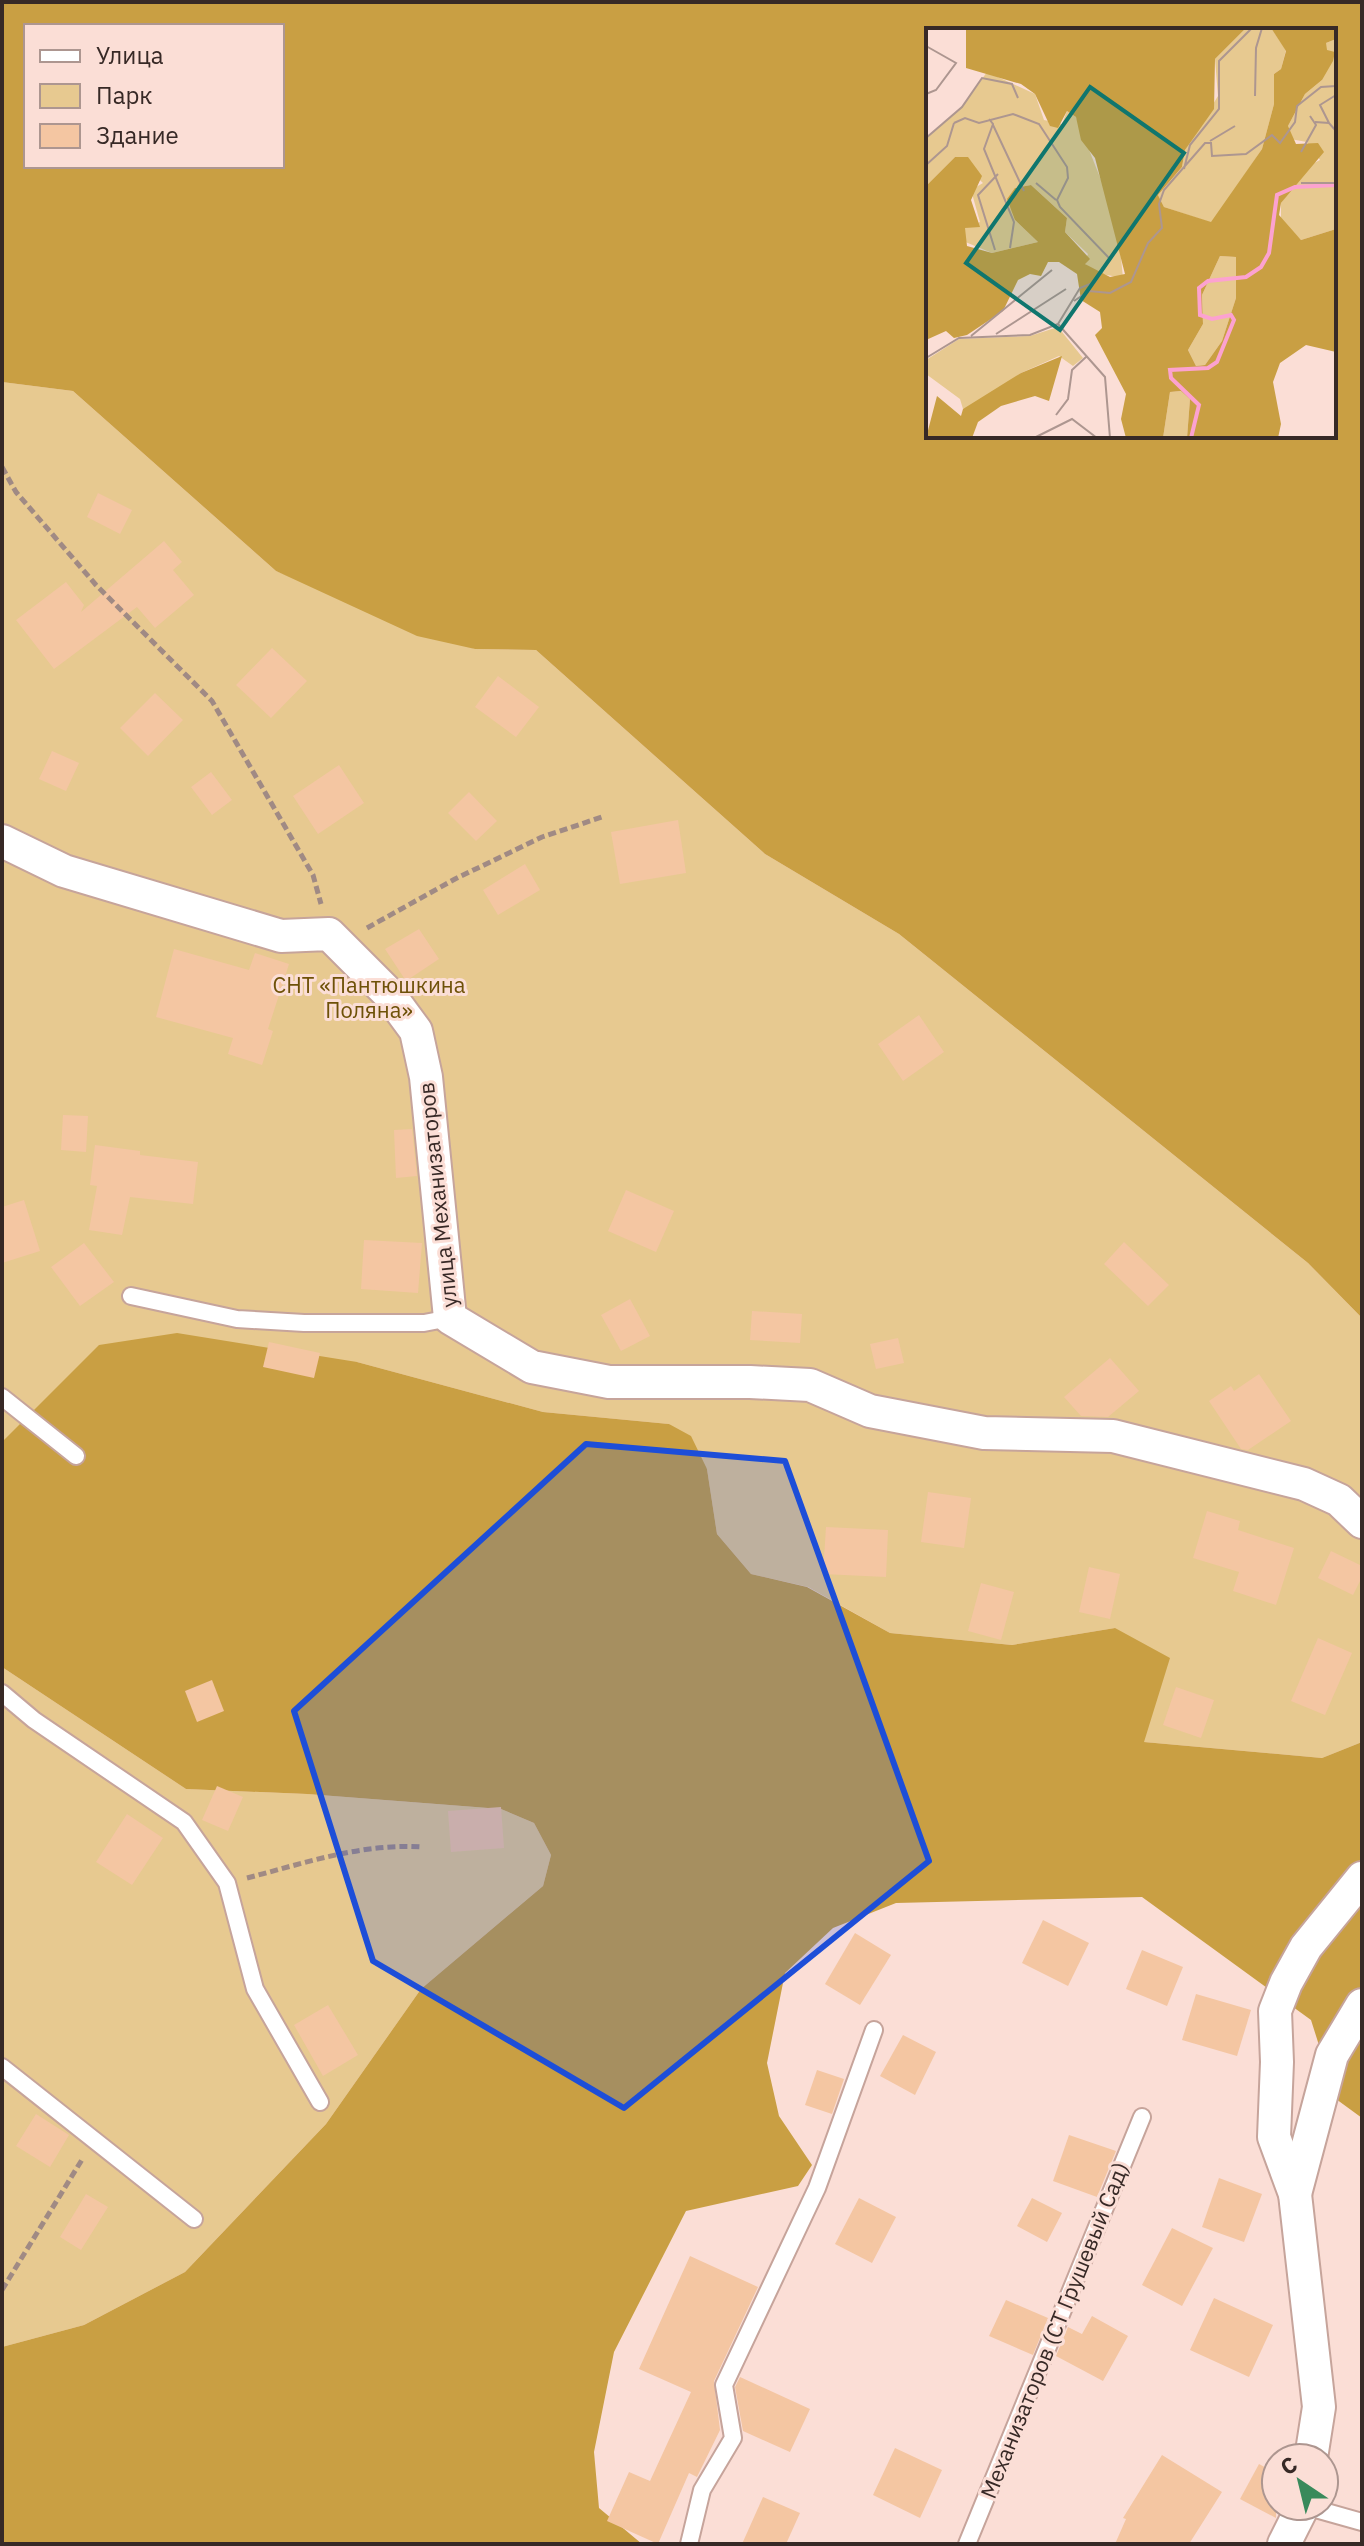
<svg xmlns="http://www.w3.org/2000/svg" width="1364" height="2546" viewBox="0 0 1364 2546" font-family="'IBM Plex Sans',sans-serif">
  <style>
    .green { fill: #e7c990 }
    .forest { fill: #c99f43; fill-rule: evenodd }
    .building { fill: #f4c6a2 }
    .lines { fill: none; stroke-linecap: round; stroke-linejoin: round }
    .service-casing { stroke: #c6a49b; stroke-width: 20 }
    .minor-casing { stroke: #c6a49b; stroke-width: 36 }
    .path { stroke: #a08a84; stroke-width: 5; stroke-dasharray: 8 4; stroke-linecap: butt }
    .service { stroke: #fff; stroke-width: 16 }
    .minor { stroke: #fff; stroke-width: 32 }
    .marked { fill: #1d4ed8; fill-opacity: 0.2; stroke: #1d4ed8; stroke-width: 6; stroke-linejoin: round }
    .labels { text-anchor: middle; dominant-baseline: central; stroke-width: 6; stroke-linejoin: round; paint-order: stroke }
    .park-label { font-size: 22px; fill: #6e5108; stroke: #fbded6 }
    .street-label { font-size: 22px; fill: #372926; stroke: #fbded6 }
    .inset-river { fill: none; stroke: #fca2d0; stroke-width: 4 }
    .inset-road { fill: none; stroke: #ad9690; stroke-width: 2 }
    .view { fill: #0f766e; fill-opacity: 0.15; stroke: #0f766e; stroke-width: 4 }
    .inset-edge { fill: none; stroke: #372926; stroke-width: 4 }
  </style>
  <rect width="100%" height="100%" fill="#fbded6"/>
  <g class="green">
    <polygon points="2,382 73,391 276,571 475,649 536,650 765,854 899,934 1308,1263 1362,1318 1362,1742 1322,1758 1144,1742 1115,1628 1012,1645 890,1633 808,1587 751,1574 717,1534 707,1469 669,1424 543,1412 357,1362 2,1442"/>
    <polygon points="2,1667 186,1789 307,1794 501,1809 534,1823 551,1855 543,1886 421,1989 326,2124 185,2272 84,2325 2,2347"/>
  </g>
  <g class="forest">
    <path d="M 2,2 L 1362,2 L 1362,1318 L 1308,1263 L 899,934 L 765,854 L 536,650 L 475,649 L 417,636 L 276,571 L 73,391 L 2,382 ZM 26,26 L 282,26 L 282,166 L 26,166 ZM 928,30 L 1334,30 L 1334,436 L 928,436 Z"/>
    <polygon points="177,1333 357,1362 543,1412 669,1424 691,1436 707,1469 717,1534 751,1574 807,1587 890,1633 1012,1645 1115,1628 1170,1658 1144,1742 1322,1758 1362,1742 1362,2118 1336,2099 1311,2020 1142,1897 896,1903 833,1928 785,1973 767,2063 779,2116 812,2165 798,2186 686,2211 614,2352 594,2452 599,2508 642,2544 2,2544 2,2347 84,2325 185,2272 326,2124 421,1989 543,1886 551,1855 534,1823 501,1809 307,1794 186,1789 2,1667 2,1442 99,1345"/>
  </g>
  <g class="building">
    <polygon points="98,493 132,510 120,534 87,517"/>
    <polygon points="164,541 182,562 173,570 194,595 155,628 137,607 54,669 16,620 66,582 84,605 81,612"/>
    <polygon points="272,648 307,681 271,718 236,685"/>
    <polygon points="498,676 539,707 516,737 475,707"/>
    <polygon points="155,693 183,720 148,756 120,728"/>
    <polygon points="52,751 79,763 66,791 39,779"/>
    <polygon points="339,765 364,803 318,834 293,796"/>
    <polygon points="211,772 232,800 212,815 191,787"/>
    <polygon points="469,792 497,821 476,841 448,813"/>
    <polygon points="678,820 686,873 620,884 611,832"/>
    <polygon points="525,864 540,890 498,915 483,890"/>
    <polygon points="419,929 439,959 406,981 385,949"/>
    <polygon points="174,949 249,970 255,953 289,964 268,1029 273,1031 262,1065 228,1054 233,1038 156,1017"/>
    <polygon points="919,1015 944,1052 903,1081 878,1044"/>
    <polygon points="63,1115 88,1116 86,1152 61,1150"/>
    <polygon points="412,1129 417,1176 396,1178 394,1130"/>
    <polygon points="95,1145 140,1151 140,1155 198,1162 193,1204 130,1197 122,1235 89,1230 97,1186 90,1185"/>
    <polygon points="626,1190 674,1211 656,1252 608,1231"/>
    <polygon points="24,1200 40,1251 2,1263 2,1207"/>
    <polygon points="364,1240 422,1243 418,1293 361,1289"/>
    <polygon points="1124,1242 1169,1285 1148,1306 1104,1264"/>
    <polygon points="84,1243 114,1282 80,1306 51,1267"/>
    <polygon points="630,1299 650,1336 621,1351 601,1315"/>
    <polygon points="752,1311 802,1314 800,1343 750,1340"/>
    <polygon points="898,1338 904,1363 876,1369 870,1344"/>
    <polygon points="269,1342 320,1353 314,1378 263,1367"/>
    <polygon points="1110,1358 1139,1391 1108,1417 1081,1416 1064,1397"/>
    <polygon points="1259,1374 1291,1421 1248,1450 1241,1449 1209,1401 1231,1386 1234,1391"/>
    <polygon points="928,1492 971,1498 964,1548 921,1542"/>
    <polygon points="1207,1511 1240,1521 1238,1530 1294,1548 1276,1605 1233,1591 1239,1572 1193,1558"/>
    <polygon points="826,1527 888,1530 886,1577 823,1574"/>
    <polygon points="1331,1551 1362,1566 1362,1577 1353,1595 1318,1578"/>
    <polygon points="1089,1567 1120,1574 1110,1619 1079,1612"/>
    <polygon points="981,1583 1014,1592 1001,1640 968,1631"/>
    <polygon points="1318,1638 1352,1653 1325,1715 1291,1701"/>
    <polygon points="212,1680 224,1711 197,1722 185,1691"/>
    <polygon points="1176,1687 1214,1700 1201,1738 1163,1725"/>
    <polygon points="217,1786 243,1797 228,1831 202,1820"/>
    <polygon points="501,1807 504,1848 451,1852 448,1811"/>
    <polygon points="127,1814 163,1838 132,1885 96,1862"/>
    <polygon points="1043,1920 1089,1943 1068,1986 1022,1963"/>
    <polygon points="855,1933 891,1955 860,2005 825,1984"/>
    <polygon points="1142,1950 1183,1967 1167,2006 1126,1989"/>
    <polygon points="1196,1994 1251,2010 1237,2056 1182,2040"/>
    <polygon points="328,2005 358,2055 323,2076 294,2025"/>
    <polygon points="903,2035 936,2052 915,2095 880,2076"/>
    <polygon points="817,2070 844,2079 832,2114 805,2105"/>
    <polygon points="36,2114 69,2135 50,2167 16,2146"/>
    <polygon points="1069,2135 1116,2151 1097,2197 1053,2181"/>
    <polygon points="1219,2178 1262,2194 1244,2242 1202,2227"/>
    <polygon points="86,2194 108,2207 81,2250 60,2237"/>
    <polygon points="859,2198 896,2217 872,2263 835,2244"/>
    <polygon points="1032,2198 1062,2213 1047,2242 1017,2226"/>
    <polygon points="1172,2228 1213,2248 1182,2306 1142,2285"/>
    <polygon points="690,2256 758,2287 714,2381 720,2430 697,2477 689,2473 658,2544 607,2521 629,2472 650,2481 691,2392 639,2369"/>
    <polygon points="1214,2298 1273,2325 1249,2377 1190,2350"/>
    <polygon points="1006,2300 1048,2318 1033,2355 989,2336"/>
    <polygon points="1092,2316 1128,2336 1103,2381 1056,2356 1068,2327 1082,2334"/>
    <polygon points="740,2377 810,2409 790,2452 743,2431 735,2387"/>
    <polygon points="895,2448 942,2470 920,2518 873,2495"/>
    <polygon points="1162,2455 1222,2492 1189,2544 1115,2544 1126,2519 1123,2518"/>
    <polygon points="1259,2464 1276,2473 1276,2518 1240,2499"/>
    <polygon points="763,2497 800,2513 786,2544 742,2544"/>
  </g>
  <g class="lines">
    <defs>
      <g id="service">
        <polyline points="131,1296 237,1319 304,1323 424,1323 450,1318"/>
        <polyline points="2,1397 76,1456"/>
        <polyline points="2,1693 34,1720 184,1822 227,1883 255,1989 320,2102"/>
        <polyline points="2,2067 194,2219"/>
        <polyline points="1305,2506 1362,2522"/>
        <polyline points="689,2544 702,2490 733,2438 724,2385 817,2188 874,2030"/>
        <polyline points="967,2544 1142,2117"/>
      </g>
      <g id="minor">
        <polyline points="2,841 64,871 281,936 329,934 388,993 416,1031 426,1077 450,1318 532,1367 609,1382 750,1382 810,1385 870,1411 984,1433 1113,1436 1304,1484 1339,1500 1362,1522"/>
        <polyline points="1295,2194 1332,2055 1362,2005"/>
        <polyline points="1311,2458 1319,2407 1295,2194 1274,2137 1277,2062 1275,2011 1286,1983 1306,1947 1362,1878"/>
        <polyline points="1284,2544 1303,2506"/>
      </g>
    </defs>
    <use href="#service" class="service-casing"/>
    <use href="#minor" class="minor-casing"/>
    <g class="path">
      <polyline points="2,467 16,492 96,585 212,701 313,875 321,904"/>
      <polyline points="367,928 455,879 542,837 605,816"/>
      <path d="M 247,1878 C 305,1863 362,1843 422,1847"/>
      <polyline points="2,2290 83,2158"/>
    </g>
    <use href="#service" class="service"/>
    <use href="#minor" class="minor"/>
  </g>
  <path class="marked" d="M 586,1444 L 785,1461 L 929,1861 L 624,2108 L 373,1961 L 294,1711 Z"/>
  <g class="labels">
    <g class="park-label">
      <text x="369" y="984">СНТ «Пантюшкина<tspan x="369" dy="25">Поляна»</tspan></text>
    </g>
    <g class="street-label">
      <text transform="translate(437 1195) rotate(-96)">улица Механизаторов</text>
      <text transform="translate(1054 2330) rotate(-68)">Механизаторов (СТ Грушевый Сад)</text>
    </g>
  </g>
  <g transform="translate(926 28)">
    <rect width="410" height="410" fill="#fbded6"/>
    <path d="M 320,0 L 345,0 L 360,22 L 355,41 L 348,46 L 348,76 L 336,121 L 286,195 L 238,179 L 232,167 L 256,139 L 259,122 L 292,68 L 289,31 ZM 410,11 L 410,201 L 375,212 L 355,193 L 355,175 L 382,138 L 394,132 L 381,114 L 364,111 L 362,98 L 379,66 L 396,52 L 400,15 ZM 61,44 L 109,66 L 118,92 L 136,96 L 141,83 L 150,89 L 181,167 L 193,210 L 197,250 L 170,245 L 158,235 L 162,226 L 139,204 L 141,190 L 105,157 L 89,160 L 89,192 L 112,214 L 66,225 L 37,213 L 39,200 L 54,194 L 45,162 L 57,155 L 29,129 L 0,158 L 0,110 L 36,79 ZM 294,228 L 310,229 L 310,270 L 296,313 L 279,337 L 270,338 L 262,322 L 277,296 L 276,267 ZM 132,299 L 157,330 L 147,338 L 133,328 L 95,345 L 48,378 L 37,381 L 34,371 L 0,346 L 0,332 L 33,311 L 104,308 ZM 256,363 L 264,371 L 261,410 L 237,410 L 244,364 Z" fill="#e7c990"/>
    <path d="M 40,0 L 320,0 L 289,31 L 288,81 L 259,122 L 256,139 L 232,167 L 238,179 L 285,194 L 336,121 L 348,76 L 348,46 L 355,41 L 360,23 L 345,0 L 410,0 L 410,11 L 400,15 L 401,22 L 409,24 L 407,33 L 396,52 L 379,66 L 362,98 L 370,116 L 392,115 L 398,124 L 355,175 L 353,187 L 375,212 L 410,201 L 410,324 L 380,317 L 354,335 L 347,354 L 355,396 L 352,410 L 261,410 L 264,371 L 255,363 L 244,364 L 237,410 L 200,410 L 195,391 L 200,366 L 169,307 L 176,300 L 174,284 L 155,272 L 151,246 L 133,234 L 122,234 L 115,248 L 104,246 L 92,252 L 77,283 L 41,307 L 28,310 L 20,303 L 0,312 L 0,158 L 29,129 L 42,129 L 56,148 L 45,172 L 54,199 L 39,200 L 41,218 L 66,225 L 112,214 L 89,192 L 81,171 L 89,160 L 105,157 L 141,190 L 139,204 L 164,231 L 159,236 L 184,249 L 199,246 L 169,130 L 155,112 L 150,89 L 141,83 L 132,100 L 124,98 L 109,66 L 95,56 L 40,40 ZM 294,228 L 310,229 L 310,270 L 296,313 L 279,337 L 270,338 L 262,322 L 277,296 L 276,267 ZM 136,328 L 123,373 L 109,368 L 75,378 L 52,394 L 46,410 L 0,410 L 11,368 L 35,388 L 37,381 L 95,345 Z" fill="#c99f43" fill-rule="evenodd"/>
    <path class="inset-river" d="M 265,410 L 273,377 L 245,350 L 244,342 L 282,340 L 291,334 L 308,292 L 305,287 L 286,291 L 274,287 L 273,260 L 282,253 L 320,249 L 335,239 L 343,225 L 351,167 L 369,159 L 410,157"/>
    <path class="inset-road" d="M 0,18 L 30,35 L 10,62 L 0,66M 329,68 L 330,20 L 336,0M 63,91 L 67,96 L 58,121 L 88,194 L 84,220M 389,94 L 403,95 L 410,103M 403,95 L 394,77 L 410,67M 67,97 L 98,163M 0,110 L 36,79 L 56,50 L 86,56 L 92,70M 284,113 L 309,98M 375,124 L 390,97 L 384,88M 0,137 L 21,118 L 28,95M 258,141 L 264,117 L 293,81 L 293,33 L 326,0M 110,155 L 130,172M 375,155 L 410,155M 69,222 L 52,167 L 72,146M 148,273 L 163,263 L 184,265 L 205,254 L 222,215 L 236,200 L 233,176 L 238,162 L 279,115 L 285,115 L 286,128 L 320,126 L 346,107 L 354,115 L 369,94 L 371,78 L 395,59 L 410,58M 132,296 L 179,349 L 184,410M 70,306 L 140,261M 45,308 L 126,242M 0,330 L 33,310 L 104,307 L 132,296 L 154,260 L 169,254 L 184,231 L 134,179 L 131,172 L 142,150 L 141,139 L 113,96 L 87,86 L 53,95 L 39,90 L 28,95M 130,387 L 142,371 L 146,342 L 160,329M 108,410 L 146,391 L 171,410"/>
    <path class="view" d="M 164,59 L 258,125 L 134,302 L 40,235 Z"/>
    <rect width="410" height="410" class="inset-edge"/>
  </g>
  <rect width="1364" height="2546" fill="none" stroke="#372926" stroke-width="8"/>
  <rect x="24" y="24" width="260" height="144" fill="#fbded6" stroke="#ad9690" stroke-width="2"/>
  <rect x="40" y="50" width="40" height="12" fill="#ffffff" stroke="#ad9690" stroke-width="2"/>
  <text x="96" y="64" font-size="24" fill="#372926">Улица</text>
  <rect x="40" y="84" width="40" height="24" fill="#e7c990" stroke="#ad9690" stroke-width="2"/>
  <text x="96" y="104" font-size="24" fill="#372926">Парк</text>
  <rect x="40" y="124" width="40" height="24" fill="#f4c6a2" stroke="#ad9690" stroke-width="2"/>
  <text x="96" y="144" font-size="24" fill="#372926">Здание</text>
  <g transform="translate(1300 2482) rotate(325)"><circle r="38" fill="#fbded6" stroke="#ad9690" stroke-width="2"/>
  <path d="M0-6L14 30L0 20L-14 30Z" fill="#398a5b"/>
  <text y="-12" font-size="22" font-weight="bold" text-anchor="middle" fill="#372926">С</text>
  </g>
</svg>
